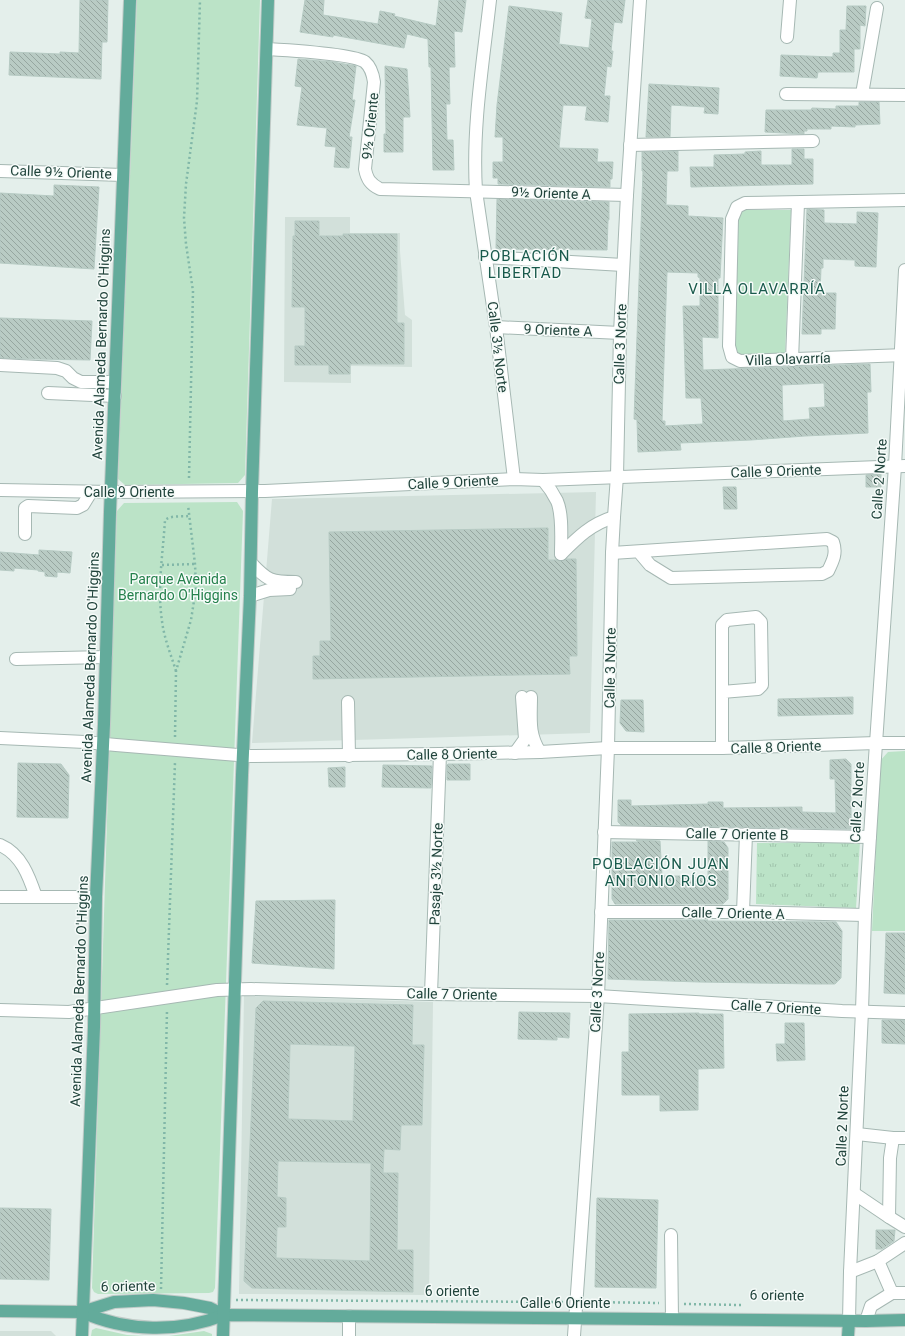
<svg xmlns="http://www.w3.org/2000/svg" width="905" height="1336" viewBox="0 0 905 1336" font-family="Roboto,sans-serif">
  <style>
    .built { fill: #d2e0da }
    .grass { fill: url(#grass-tufts) }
    .green { fill: #bbe3c7 }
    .building { fill: url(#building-back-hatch); stroke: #b6cac3; fill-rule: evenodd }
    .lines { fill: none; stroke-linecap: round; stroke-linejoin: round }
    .minor-casing { stroke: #a6b8b3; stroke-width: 14 }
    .major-casing { stroke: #c1cbc8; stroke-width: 14 }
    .path { stroke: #81b7a8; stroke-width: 2.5; stroke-dasharray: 2 3; stroke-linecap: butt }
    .minor { stroke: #fff; stroke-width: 12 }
    .major { stroke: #63ab9b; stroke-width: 12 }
    .labels { text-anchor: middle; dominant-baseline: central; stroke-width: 3; stroke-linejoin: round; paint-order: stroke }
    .street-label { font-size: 14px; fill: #21443c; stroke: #f6fbf9 }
    .park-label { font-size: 14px; fill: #25814c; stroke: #f6fbf9 }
    .neighbourhood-label { font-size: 15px; letter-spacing: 1px; fill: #195a4c; stroke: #f6fbf9 }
  </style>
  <defs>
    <pattern id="grass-tufts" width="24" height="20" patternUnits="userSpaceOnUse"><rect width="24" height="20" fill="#bbe3c7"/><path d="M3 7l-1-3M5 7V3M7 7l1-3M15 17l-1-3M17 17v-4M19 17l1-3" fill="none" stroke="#a0c4ac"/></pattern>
    <pattern id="building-back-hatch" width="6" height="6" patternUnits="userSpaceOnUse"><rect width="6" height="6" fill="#b9cbc4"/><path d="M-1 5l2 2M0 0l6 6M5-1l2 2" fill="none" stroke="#96a6a0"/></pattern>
  </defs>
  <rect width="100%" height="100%" fill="#e4efeb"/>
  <g class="built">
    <polygon points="285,217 350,217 350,233 400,233 400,251 405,315 412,320 412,367 351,366 351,383 284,382"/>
    <polygon points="596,492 590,733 252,743 272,499"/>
    <polygon points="244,996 433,1002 429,1295 239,1294"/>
    <polygon points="0,1331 51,1331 56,1336 0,1336"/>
  </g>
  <polygon class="grass" points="860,842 856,908 756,904 757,843"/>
  <g class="green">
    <polygon points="137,0 260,0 245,475 238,483 125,485 118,479"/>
    <polygon points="738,210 791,210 785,355 735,354"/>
    <polygon points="237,502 243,511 215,1288 213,1292 209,1293 98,1294 94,1292 92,1288 117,511 124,503"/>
    <polygon points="905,751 905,931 872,931 880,761 888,752"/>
    <polygon points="96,1328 127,1335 144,1336 91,1336 92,1330"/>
    <polygon points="204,1331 212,1334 212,1336 151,1336 169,1336"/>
  </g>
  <g class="building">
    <polygon points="80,0 108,0 107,42 102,42 101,79 9,75 10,52 60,54 60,52 79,53"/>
    <polygon points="305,0 324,0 323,15 378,24 380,11 395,14 394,16 436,26 439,0 466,0 462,32 454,31 455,67 449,67 450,104 446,104 447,140 453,140 454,170 433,170 431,67 429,67 428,39 407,34 404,48 333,35 333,37 300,32"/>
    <polygon points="588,0 625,0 622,23 614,22 611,51 613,51 611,67 607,66 604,96 610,96 608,122 585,120 587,106 563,105 559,148 598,149 597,162 613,162 612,179 610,179 610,187 498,184 498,178 493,178 493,162 503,162 503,137 495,137 497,105 509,6 562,13 559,44 589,48 592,19 585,18"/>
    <polygon points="847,6 866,6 865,26 860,25 860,49 854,49 854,72 818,72 817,78 780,76 781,55 833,57 833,53 840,53 840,30 846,30"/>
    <polygon points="298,59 333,62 356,66 352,100 355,100 349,137 352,137 349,168 334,167 336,147 325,146 327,128 297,125 302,87 295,86"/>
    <polygon points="385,66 407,69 410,117 403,117 403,152 384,152 384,134 386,134"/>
    <polygon points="649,84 719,88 718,114 704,113 705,107 671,105 670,137 646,137"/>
    <polygon points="859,102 879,102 880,124 855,125 855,127 831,126 831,129 807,129 807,131 804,131 804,134 765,132 766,110 811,110 812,108 836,109 836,106 859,106"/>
    <polygon points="792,149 804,149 804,159 813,159 813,184 691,187 690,167 714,167 714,155 745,154 745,152 761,151 761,165 792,165"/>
    <path d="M 678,151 L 678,171 L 667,171 L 666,205 L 688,206 L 688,216 L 723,218 L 720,278 L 718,278 L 718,338 L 702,337 L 703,370 L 870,364 L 871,392 L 867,392 L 868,433 L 805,436 L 751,440 L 680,443 L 681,450 L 638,452 L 637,420 L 634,419 L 643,171 L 642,171 L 642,152 ZM 667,272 L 698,273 L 698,277 L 700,278 L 700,306 L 683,306 L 686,398 L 701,398 L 703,424 L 665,426 L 665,421 L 662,421 ZM 824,383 L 825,407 L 809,408 L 810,419 L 783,421 L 782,385 Z"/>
    <polygon points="54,185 99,187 94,269 0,263 0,193 54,196"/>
    <polygon points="497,199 609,202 609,220 608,220 607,250 496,249"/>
    <polygon points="807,209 824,210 824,223 857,224 857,212 878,213 876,267 855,266 855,260 823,259 823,268 821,268 820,293 836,293 835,329 821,329 821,334 802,334"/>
    <polygon points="295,221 319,221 319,236 343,236 343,234 397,234 397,323 404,323 404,364 350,364 350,374 329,374 329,365 295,365 295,346 305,346 305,307 292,307 293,236 295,236"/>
    <polygon points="0,318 92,321 90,360 35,359 0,358"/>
    <polygon points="881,474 881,487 866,487 866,475"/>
    <polygon points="723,487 736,487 737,509 724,509"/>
    <polygon points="548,528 548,560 556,560 561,561 566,559 576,559 577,656 569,656 570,674 313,679 313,656 320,656 320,641 331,641 329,532"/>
    <polygon points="39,550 72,552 70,573 57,572 57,577 45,576 45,572 38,571 38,570 14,568 14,571 0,570 0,552 39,555"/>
    <polygon points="853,697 853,714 778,716 778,699"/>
    <polygon points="621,700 643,700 644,732 626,731 620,723"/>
    <polygon points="846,759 851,764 851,829 621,825 618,822 618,800 631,800 631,806 708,804 708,802 723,802 723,808 802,807 802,812 836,813 835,779 830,779 830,760"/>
    <polygon points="18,763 61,764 69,775 68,818 17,817"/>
    <polygon points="448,764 470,764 470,780 447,780 447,765"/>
    <polygon points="383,765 432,766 431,788 382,787"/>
    <polygon points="345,767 345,787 329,787 328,768"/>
    <polygon points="636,840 660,841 662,876 680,876 680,878 708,877 708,841 724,842 728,848 728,899 723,904 615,904 612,899 612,842 638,842"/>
    <polygon points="335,900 334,969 252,963 256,901"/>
    <polygon points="609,920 708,920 706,921 836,922 842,931 841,978 835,984 814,984 699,982 608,979"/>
    <polygon points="886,933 905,933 905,994 884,993"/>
    <path d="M 263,1001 L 413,1005 L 412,1045 L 424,1045 L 422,1125 L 401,1125 L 400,1150 L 384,1149 L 383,1173 L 398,1173 L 397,1250 L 413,1250 L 413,1292 L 252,1288 L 244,1281 L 256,1008 ZM 290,1044 L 355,1046 L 353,1121 L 288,1119 ZM 278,1161 L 371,1163 L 370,1261 L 276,1258 L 277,1227 L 286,1227 L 286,1198 L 277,1197 Z"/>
    <polygon points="519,1012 570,1013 569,1038 557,1037 557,1040 518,1039"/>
    <polygon points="699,1013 699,1014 723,1014 724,1068 698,1069 698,1110 660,1111 660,1095 622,1095 622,1052 629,1052 629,1014"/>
    <polygon points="882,1020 905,1020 905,1044 882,1043"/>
    <polygon points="785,1023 804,1023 805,1060 777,1061 776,1044 785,1044"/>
    <polygon points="597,1198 658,1200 656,1288 595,1287"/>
    <polygon points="0,1208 51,1209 49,1280 0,1279"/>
    <polygon points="876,1230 895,1230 894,1241 882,1249 876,1249"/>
  </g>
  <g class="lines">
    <defs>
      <g id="minor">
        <path d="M 490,0 C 483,63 472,127 476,191 L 496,327 L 514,479"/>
        <polyline points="787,37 790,0"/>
        <path d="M 267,49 C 284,50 354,54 365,62 C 371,67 373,75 374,82 L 365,169 C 367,179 370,184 380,189 L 627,195"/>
        <polyline points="786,94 905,95"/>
        <polyline points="862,94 877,8"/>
        <polyline points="630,145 813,141"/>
        <polyline points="0,171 123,175"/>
        <polyline points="905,200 745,203 737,207 732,219 729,346 732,357 740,361 905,355"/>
        <polyline points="485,257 623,265"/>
        <polyline points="496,327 620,333"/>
        <polyline points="792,360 798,203"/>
        <polyline points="0,365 57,368 66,371 73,378 81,382 115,382"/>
        <polyline points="48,393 115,396"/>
        <path d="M 543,480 C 549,487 553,493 557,501 C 563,515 561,538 561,554"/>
        <polyline points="0,490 111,492 265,491 514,479 543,480 905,466"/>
        <polyline points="25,534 25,508 28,506 77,508 83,505 91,492"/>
        <path d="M 612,553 L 827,539 L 833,542 C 837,553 833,561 828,571 L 822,574 L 671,578 L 650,565 L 639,552"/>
        <path d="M 561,554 C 578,537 591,524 614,517"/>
        <path d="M 251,563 C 268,581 271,582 296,582"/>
        <polyline points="250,596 269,590 290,589"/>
        <polyline points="16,659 106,657"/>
        <path d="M 531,697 C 531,718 528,734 540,752"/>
        <polyline points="348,702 349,756"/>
        <polyline points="0,738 85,742 116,745 250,756 440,754 540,752 608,748 722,748 876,743 905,743"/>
        <polyline points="722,748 722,625 727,620 756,617 761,622 762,685 758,689 722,692"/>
        <polyline points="515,753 525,739 522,697"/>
        <polyline points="604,832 870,837"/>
        <path d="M 0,845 C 21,854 29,876 36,897"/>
        <polyline points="0,897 96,897"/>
        <polyline points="601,912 743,912 865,915"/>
        <polyline points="743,912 746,834"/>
        <polyline points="431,994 440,754"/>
        <polyline points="0,1010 69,1012 217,990 251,989 431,994 598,996 842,1011 905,1013"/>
        <polyline points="857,1134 893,1138"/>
        <polyline points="855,1194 889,1217 905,1227"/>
        <polyline points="889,1217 890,1158 893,1138 905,1138"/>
        <polyline points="671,1235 672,1319"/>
        <polyline points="878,1261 892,1293 905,1293"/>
        <polyline points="850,1272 878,1261 905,1243"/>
        <polyline points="849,1321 850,1272 862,1011 865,915 875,758 895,466 905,270"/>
        <polyline points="866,1321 871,1306 892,1293"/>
        <polyline points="349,1336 349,1316"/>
        <polyline points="574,1336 598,996 608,748 612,553 614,517 617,476 620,333 627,195 640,0"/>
      </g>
      <g id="major">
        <polyline points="0,1311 82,1312 114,1302 153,1300 184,1303 210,1308 224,1315"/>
        <path d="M 82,1312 C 127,1332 178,1333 224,1315 L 866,1321 L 905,1320"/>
        <polyline points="82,1336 94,1027 96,897 104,724 110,512 130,0"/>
        <polyline points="223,1336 242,775 250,596 252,492 268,0"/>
        <polyline points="848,1336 849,1321"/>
      </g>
    </defs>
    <use href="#minor" class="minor-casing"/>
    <use href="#major" class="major-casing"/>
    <g class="path">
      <polyline points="189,478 193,291 186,244 184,218 186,184 197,101 200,0"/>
      <polyline points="162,565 195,564"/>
      <path d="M 176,671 C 171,655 164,638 162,621 C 157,588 163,553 165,520 C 171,515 181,517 189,516"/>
      <polyline points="175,737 176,671 191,620 196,588 195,564 188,505"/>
      <polyline points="167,985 175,762"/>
      <polyline points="161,1289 167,1010"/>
      <polyline points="236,1300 563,1302"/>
      <polyline points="588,1302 659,1303"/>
      <polyline points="684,1304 741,1305"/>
    </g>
    <use href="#minor" class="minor"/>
    <use href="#major" class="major"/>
  </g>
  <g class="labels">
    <g class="street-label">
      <text transform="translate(370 126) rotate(-84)">9½ Oriente</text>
      <text transform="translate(61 172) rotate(2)">Calle 9½ Oriente</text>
      <text transform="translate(551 193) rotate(2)">9½ Oriente A</text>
      <text transform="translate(558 330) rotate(2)">9 Oriente A</text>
      <text transform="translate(101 344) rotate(-88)">Avenida Alameda Bernardo O'Higgins</text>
      <text transform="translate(620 344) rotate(-88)">Calle 3 Norte</text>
      <text transform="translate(498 347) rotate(83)">Calle 3½ Norte</text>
      <text transform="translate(788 359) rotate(-2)">Villa Olavarría</text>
      <text transform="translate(776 471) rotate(-2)">Calle 9 Oriente</text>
      <text transform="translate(879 479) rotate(-86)">Calle 2 Norte</text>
      <text transform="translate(453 482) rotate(-3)">Calle 9 Oriente</text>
      <text x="129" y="492">Calle 9 Oriente</text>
      <text transform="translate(90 667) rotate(-88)">Avenida Alameda Bernardo O'Higgins</text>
      <text transform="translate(610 668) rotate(-89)">Calle 3 Norte</text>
      <text transform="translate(776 747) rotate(-2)">Calle 8 Oriente</text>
      <text transform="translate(452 754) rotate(-1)">Calle 8 Oriente</text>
      <text transform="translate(857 802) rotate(-87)">Calle 2 Norte</text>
      <text transform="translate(737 834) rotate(1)">Calle 7 Oriente B</text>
      <text transform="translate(436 874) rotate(-88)">Pasaje 3½ Norte</text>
      <text transform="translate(733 913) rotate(1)">Calle 7 Oriente A</text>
      <text transform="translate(79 991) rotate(-88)">Avenida Alameda Bernardo O'Higgins</text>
      <text transform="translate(597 992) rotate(-87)">Calle 3 Norte</text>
      <text transform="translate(452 994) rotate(1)">Calle 7 Oriente</text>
      <text transform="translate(776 1007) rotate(3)">Calle 7 Oriente</text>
      <text transform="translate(842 1126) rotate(-88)">Calle 2 Norte</text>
      <text transform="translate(128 1286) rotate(-1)">6 oriente</text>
      <text x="452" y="1291">6 oriente</text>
      <text transform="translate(777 1295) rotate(1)">6 oriente</text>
      <text x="565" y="1303">Calle 6 Oriente</text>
    </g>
    <g class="park-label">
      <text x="178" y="579">Parque Avenida<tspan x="178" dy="16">Bernardo O'Higgins</tspan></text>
    </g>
    <g class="neighbourhood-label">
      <text x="525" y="256">POBLACIÓN<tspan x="525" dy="17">LIBERTAD</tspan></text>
      <text x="757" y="289">VILLA OLAVARRÍA</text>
      <text x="661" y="864">POBLACIÓN JUAN<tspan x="661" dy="17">ANTONIO RÍOS</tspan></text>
    </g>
  </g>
</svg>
